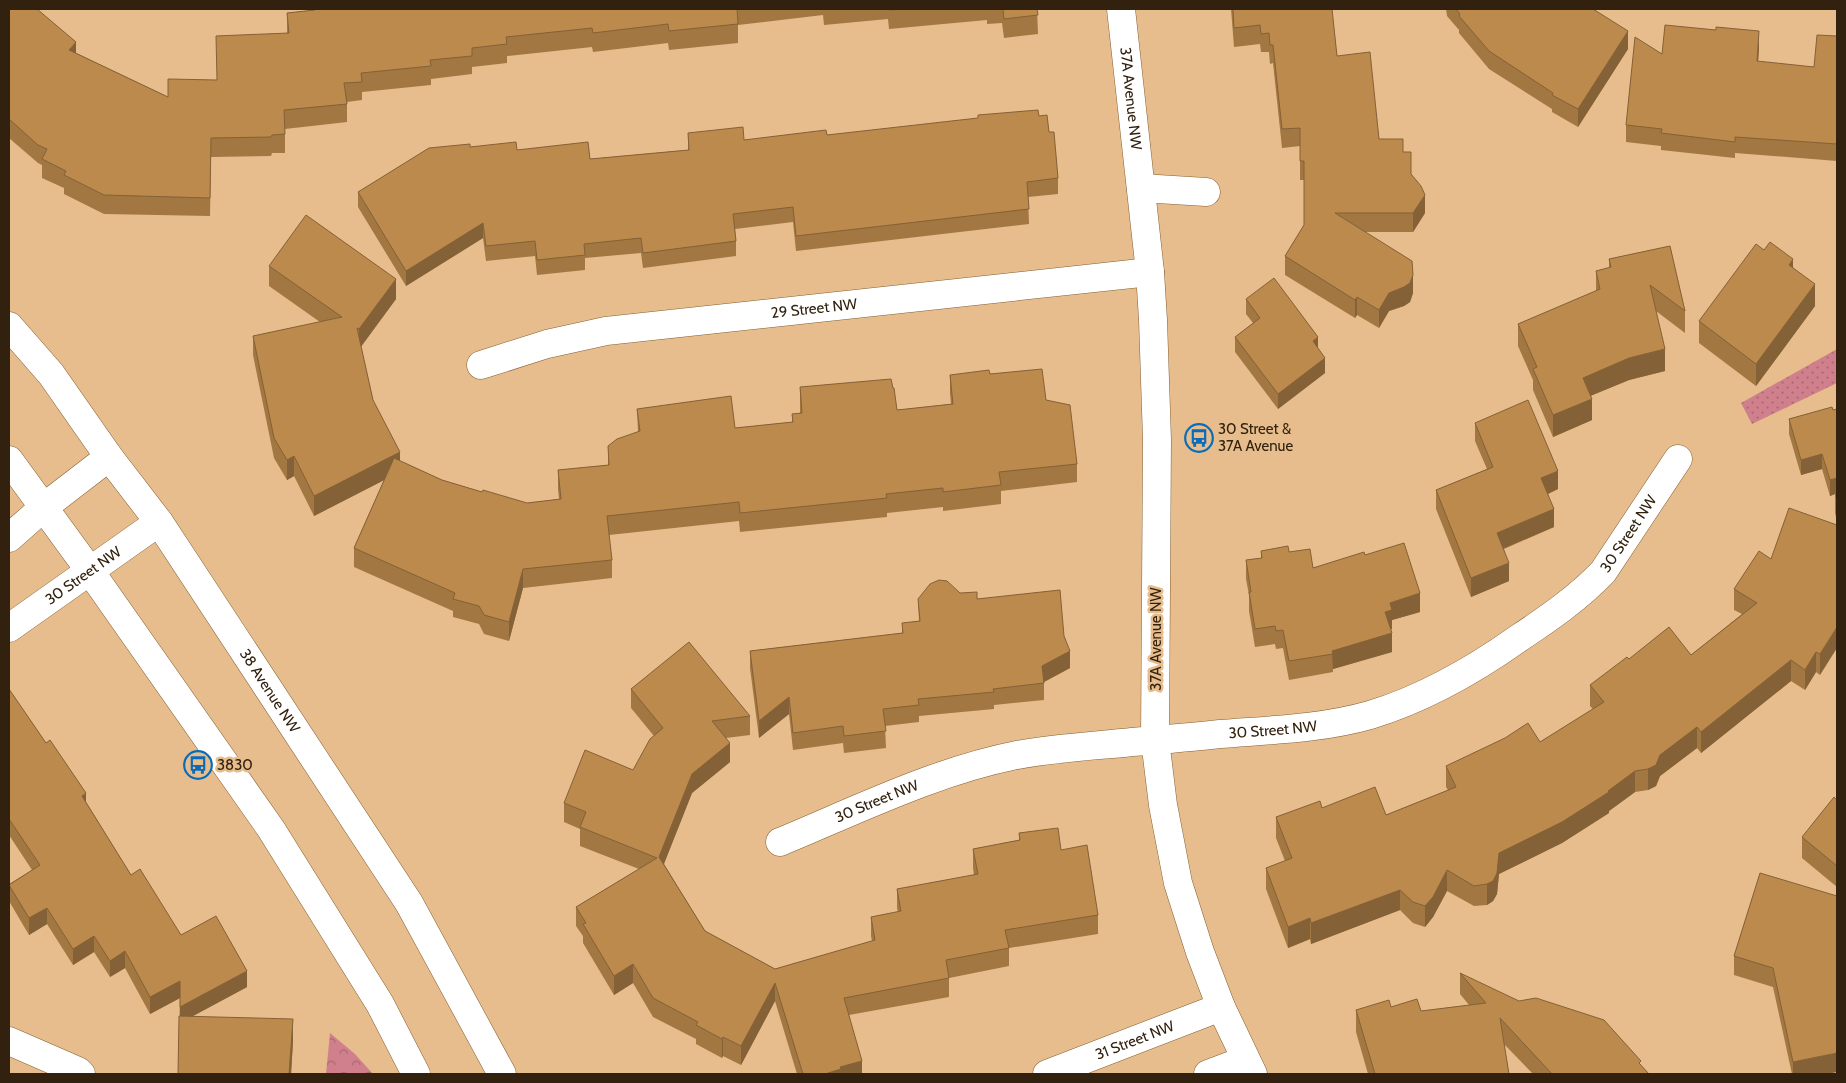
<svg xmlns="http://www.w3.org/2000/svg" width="1846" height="1083" viewBox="0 0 1846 1083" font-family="Cabin,sans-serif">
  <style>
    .grass { fill: url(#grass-dots) }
    .forest { fill: url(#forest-crowns) }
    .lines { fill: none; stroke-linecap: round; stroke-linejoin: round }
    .minor-casing { stroke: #855f31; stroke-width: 29 }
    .tertiary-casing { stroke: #855f31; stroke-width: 29 }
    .secondary-casing { stroke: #855f31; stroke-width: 29 }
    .minor { stroke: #fff; stroke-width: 28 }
    .tertiary { stroke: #fff; stroke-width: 28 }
    .secondary { stroke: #fff; stroke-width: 28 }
    .wall { fill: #a27742 }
    .shaded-wall { fill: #846136 }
    .building { fill: #bc8a4d; stroke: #846136 }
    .labels { text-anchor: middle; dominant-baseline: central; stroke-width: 5; stroke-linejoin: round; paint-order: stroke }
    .street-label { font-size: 15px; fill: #31210e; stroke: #e7bd8d }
    .poi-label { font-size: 15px; fill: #31210e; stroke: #e7bd8d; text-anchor: start }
  </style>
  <defs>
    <pattern id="grass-dots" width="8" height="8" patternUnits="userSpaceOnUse" patternTransform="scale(1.25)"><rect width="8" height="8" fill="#d0808d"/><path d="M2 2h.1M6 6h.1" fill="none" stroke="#a96872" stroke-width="1.8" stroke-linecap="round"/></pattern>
    <pattern id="forest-crowns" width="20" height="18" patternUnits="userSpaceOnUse" patternTransform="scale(1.25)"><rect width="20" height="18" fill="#d0808d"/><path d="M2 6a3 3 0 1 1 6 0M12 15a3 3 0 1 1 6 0" fill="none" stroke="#a96872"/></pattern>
  </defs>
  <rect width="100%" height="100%" fill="#e7bd8d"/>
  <polygon class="grass" points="1837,349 1837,383 1752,424 1741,403"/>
  <polygon class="forest" points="330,1033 355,1054 373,1074 326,1074"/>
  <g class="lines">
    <defs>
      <g id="minor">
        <polyline points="1141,188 1206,192"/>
        <path id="s1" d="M 481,365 L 547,344 L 606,331 L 1150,272"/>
        <path id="s2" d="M 780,842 C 857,810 936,771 1017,755 C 1055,748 1094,746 1132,742 C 1161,740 1191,737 1220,734 C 1270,730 1321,729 1370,715 C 1423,699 1474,670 1519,638 C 1549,618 1578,598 1603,572 L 1678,459"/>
        <polyline points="9,1041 78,1071 81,1074"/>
      </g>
      <g id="tertiary">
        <path id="s3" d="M 1121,9 L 1150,272 L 1153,320 L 1157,440 L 1155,740 L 1163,805 L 1178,883 L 1200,952 L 1221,1007 L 1253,1074"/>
        <polyline points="9,538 44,507 109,457"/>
        <path id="s4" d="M 9,628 L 159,522"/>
        <path id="s5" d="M 1047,1074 L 1221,1007"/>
        <polyline points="1208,1074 1245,1060"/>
      </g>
      <g id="secondary">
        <path id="s6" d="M 9,326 L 51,374 L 109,457 L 159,522 L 409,903 L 502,1074"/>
        <polyline points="9,460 90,571 271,829 380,1004 416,1074"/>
      </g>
    </defs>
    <use href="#minor" class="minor-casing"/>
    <use href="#tertiary" class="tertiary-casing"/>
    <use href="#secondary" class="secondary-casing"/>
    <use href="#minor" class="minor"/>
    <use href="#tertiary" class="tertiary"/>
    <use href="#secondary" class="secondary"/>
  </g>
  <g class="wall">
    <polygon points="9,9 76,53 168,97 217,80 287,33 287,13 313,10 313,9 1037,9 1038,34 1004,38 1002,23 987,24 987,20 889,29 888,19 824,25 823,15 738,25 738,43 669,50 668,43 593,52 592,47 507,56 507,63 472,67 472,74 431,79 431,85 362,92 362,100 347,102 347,122 285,129 285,153 272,153 271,156 211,157 210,216 104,214 64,194 64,188 42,178 42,165 38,163 9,138"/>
    <polygon points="1231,9 1332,9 1337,56 1379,139 1403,152 1425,213 1413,232 1365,232 1413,293 1410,302 1404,306 1389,311 1379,328 1357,315 1355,318 1285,275 1285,256 1304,225 1304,180 1300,180 1300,146 1282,148 1273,63 1270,64 1269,52 1261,52 1260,44 1234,47"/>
    <polygon points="1446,9 1593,9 1628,49 1578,127 1552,112 1552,109 1489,69 1459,33 1459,30 1447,16"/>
    <polygon points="1716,30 1759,47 1758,62 1814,67 1837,36 1837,161 1735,153 1735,158 1661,150 1661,146 1626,142 1626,125 1662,54"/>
    <polygon points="1039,116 1049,132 1058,178 1058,194 1028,197 1029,224 796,251 793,222 735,229 736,241 736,256 643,268 641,253 585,258 585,270 537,275 535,256 486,261 483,238 406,286 358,207 358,192 470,147 517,150 590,159 688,150 688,133 744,140 827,135"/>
    <polygon points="1670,246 1685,311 1685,333 1656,311 1665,371 1629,380 1590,396 1592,420 1553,437 1533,390 1533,380 1518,346 1518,324 1596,291 1596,271 1609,268 1609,259"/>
    <polygon points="1764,250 1793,267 1815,306 1756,386 1699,343 1699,321"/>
    <polygon points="269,266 396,299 361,347 373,400 400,461 442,480 482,492 527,503 559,499 558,489 558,470 608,465 608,446 638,432 637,409 735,428 792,422 792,414 800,413 800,387 897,410 951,404 950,393 950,375 990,374 1046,400 1077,464 1077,482 1001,491 1001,504 943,511 943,507 887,513 887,517 740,532 739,521 609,535 612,560 612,578 523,588 509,641 484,634 479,624 453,617 453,611 354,567 354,548 384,480 314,516 294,476 287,480 274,458 253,355 253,336 320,322 269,286"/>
    <polygon points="1246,299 1318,348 1325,373 1278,409 1235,352 1235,337 1253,323 1246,314"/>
    <polygon points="1837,409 1837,521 1835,513 1835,494 1830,496 1822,469 1801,475 1789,434 1789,419"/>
    <polygon points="1475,423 1558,489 1548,494 1554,527 1504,549 1509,581 1471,597 1436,509 1436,490 1487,469 1475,441"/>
    <polygon points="1837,525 1820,675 1816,672 1805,690 1791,681 1701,753 1697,748 1660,776 1656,786 1648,790 1635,792 1609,811 1609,813 1562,843 1499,874 1497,894 1493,901 1487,905 1474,906 1447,891 1433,917 1425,927 1413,923 1400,910 1311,944 1310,939 1288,948 1266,889 1266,868 1285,861 1276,838 1276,817 1322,808 1386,815 1448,790 1446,787 1446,766 1540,742 1593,709 1590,706 1590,685 1629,659 1691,655 1742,614 1734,610 1734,589 1771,559"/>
    <polygon points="1261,551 1289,552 1313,568 1365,555 1420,612 1392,620 1392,629 1390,629 1392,652 1333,669 1333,672 1289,680 1283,648 1276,649 1275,644 1255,647 1249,611 1249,595 1246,579 1246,560 1261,558"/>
    <polygon points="960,593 977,599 1064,636 1070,668 1044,682 1044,700 994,705 994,709 919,716 919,722 885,726 886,748 844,753 843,743 793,750 789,714 759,738 750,668 750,651 902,633 902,623 919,621 918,599"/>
    <polygon points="9,689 86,802 131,875 181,935 247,987 193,1016 293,1041 291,1074 178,1074 180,998 150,1014 125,968 110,977 94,952 73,965 47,924 29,935 9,901 9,884 32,870 9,835"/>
    <polygon points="631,689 750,716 750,735 726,738 730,762 692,793 664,864 705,931 775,969 872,941 871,936 871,917 898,912 897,908 897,889 974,875 973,868 973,849 1019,840 1019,833 1061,850 1098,915 1098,934 1009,948 1009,966 949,978 949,997 849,1015 862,1074 797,1074 775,1001 741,1065 723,1056 722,1058 696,1044 696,1039 653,1017 633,983 614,995 583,943 583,936 576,926 576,907 639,869 580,846 580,829 564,822 564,803 633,770 654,736 631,708"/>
    <polygon points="1837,800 1837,887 1802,858 1802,837"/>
    <polygon points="1760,873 1827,1074 1792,1074 1773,987 1734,975 1734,956"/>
    <polygon points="1460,973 1641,1066 1649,1074 1533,1074 1504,1044 1509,1074 1368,1074 1356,1032 1356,1010 1391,1007 1421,1011 1469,1005 1460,994"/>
  </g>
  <g class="shaded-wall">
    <polygon points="1628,31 1628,49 1578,127 1578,109"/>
    <polygon points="1759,31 1759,47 1757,78 1757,61"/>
    <polygon points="76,42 76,61 69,50"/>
    <polygon points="1425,195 1425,213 1413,232 1413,213"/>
    <polygon points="483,223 483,238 406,286 406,271"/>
    <polygon points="1793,259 1793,281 1789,265"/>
    <polygon points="1413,275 1413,293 1410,302 1404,306 1389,311 1379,328 1379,310 1389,293"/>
    <polygon points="396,279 396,299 359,349 359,329"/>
    <polygon points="1815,284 1815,306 1756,386 1756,364"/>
    <polygon points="1357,297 1357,315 1355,318 1355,300"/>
    <polygon points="1318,337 1318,352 1313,341"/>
    <polygon points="1665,349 1665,371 1629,380 1583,399 1583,378 1629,358"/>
    <polygon points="1325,358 1325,373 1278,409 1278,394"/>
    <polygon points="1592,399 1592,420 1553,437 1553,415"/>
    <polygon points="400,452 400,472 314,516 314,496"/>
    <polygon points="1822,454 1822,469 1801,475 1801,460"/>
    <polygon points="294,456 294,476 287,480 287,460"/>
    <polygon points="1558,471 1558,489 1541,497 1541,478"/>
    <polygon points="1837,478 1837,493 1835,492 1835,494 1830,496 1830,480"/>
    <polygon points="1554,509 1554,527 1497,551 1497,533"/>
    <polygon points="1509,563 1509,581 1471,597 1471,578"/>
    <polygon points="523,569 523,588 509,641 509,622"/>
    <polygon points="1420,593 1420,612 1392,620 1392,629 1385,631 1385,612 1390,603"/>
    <polygon points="1837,627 1837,648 1820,675 1820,654"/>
    <polygon points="1392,633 1392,652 1333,669 1332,651"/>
    <polygon points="1070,651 1070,668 1042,683 1042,666"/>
    <polygon points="1816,652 1816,672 1805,690 1805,670"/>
    <polygon points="1791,660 1791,681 1701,753 1701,732"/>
    <polygon points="789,697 789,714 759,738 759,721"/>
    <polygon points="1697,727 1697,748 1660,776 1656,786 1648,790 1648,769 1660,755"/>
    <polygon points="730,743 730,762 692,793 659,876 659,857 692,774"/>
    <polygon points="1635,771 1635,792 1609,811 1609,813 1562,843 1499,874 1497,894 1493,901 1487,905 1487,884 1499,853 1608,791"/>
    <polygon points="86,793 86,810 82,796"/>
    <polygon points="1447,870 1447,891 1433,917 1425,927 1425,906"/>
    <polygon points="1400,890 1400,910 1311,944 1311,923"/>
    <polygon points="47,908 47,924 29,935 29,918"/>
    <polygon points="1310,918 1310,939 1288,948 1288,927"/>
    <polygon points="94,936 94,952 73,965 73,949"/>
    <polygon points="125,951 125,968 110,977 110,961"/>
    <polygon points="633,964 633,983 614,995 614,976"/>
    <polygon points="247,971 247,987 180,1023 180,1007"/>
    <polygon points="180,981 180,998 150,1014 150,997"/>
    <polygon points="775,983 775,1001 741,1065 741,1046"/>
    <polygon points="293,1019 293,1041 291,1074 289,1074"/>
    <polygon points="723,1037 723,1056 722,1058 722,1039"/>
    <polygon points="1837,1053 1837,1072 1827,1074 1793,1074 1793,1062"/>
    <polygon points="862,1061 862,1074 825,1074 840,1067"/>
  </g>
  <g class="building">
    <polygon points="9,9 37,9 76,42 69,50 168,97 168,79 217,80 216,36 289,33 287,13 315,10 315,9 737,9 738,24 669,31 668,24 593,33 592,28 506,37 507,44 472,48 472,56 430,60 431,66 361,73 362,82 344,83 347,104 284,110 285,134 272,135 271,137 211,138 210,198 104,195 64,175 66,171 42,159 47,149 38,145 9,119"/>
    <polygon points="889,9 906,9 889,10"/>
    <polygon points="1003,9 1037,9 1038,15 1004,19"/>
    <polygon points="1233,9 1332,9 1337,56 1370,52 1379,139 1403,139 1403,152 1411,152 1411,174 1421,186 1425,195 1413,213 1335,213 1412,261 1413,275 1410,283 1404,287 1389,293 1379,310 1357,297 1355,300 1285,256 1304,225 1304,161 1300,161 1300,128 1282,129 1273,45 1270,45 1269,33 1261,34 1260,25 1234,28"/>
    <polygon points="1456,9 1593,9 1628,31 1578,109 1552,95 1553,93 1489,51 1459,16 1460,14"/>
    <polygon points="1665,25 1716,30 1716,27 1759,31 1757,61 1814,67 1817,35 1837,36 1837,144 1735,137 1735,142 1661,133 1662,129 1626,125 1635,37 1662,54"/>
    <polygon points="1038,110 1039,116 1047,115 1049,132 1054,132 1058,178 1027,182 1029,209 796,236 793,207 733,214 736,241 643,253 641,238 584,244 585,255 537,260 535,241 486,246 483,223 406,271 358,192 429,148 470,144 470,147 516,142 517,150 588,142 590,159 689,150 688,133 743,127 744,140 826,130 827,135 978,118 978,115"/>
    <polygon points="306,215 396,279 359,329 357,328 373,400 400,452 314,496 294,456 287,460 274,438 253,336 342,317 269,266"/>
    <polygon points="1770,242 1793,259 1789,265 1815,284 1756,364 1699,321 1756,244 1764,250"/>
    <polygon points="1670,246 1685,311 1650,285 1665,349 1629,358 1583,378 1592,399 1553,415 1533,369 1537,367 1518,324 1600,289 1596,271 1611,267 1609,259"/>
    <polygon points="1274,278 1318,337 1313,341 1325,358 1278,394 1235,337 1260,318 1246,299"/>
    <polygon points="1042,369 1046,400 1070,405 1077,464 999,472 1001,485 943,492 943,488 886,494 887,498 740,513 739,502 607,516 612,560 523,569 509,622 484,615 479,606 453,599 455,593 354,548 394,458 442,480 482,492 483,490 527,503 561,499 558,470 609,465 608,446 617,439 640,431 637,409 731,396 735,428 793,422 792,414 802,413 800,387 891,379 893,388 894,388 897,410 953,404 950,375 989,370 990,374"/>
    <polygon points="1528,400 1558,471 1541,478 1554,509 1497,533 1509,563 1471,578 1436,490 1493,467 1475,423"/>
    <polygon points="1832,407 1833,410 1837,409 1837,478 1830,480 1822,454 1801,460 1789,419"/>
    <polygon points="1835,492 1837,493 1837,501"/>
    <polygon points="1789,508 1837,525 1837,627 1820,654 1816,652 1805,670 1791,660 1701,732 1697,727 1660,755 1656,765 1648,769 1635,771 1608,791 1609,792 1562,822 1499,853 1497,873 1493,881 1487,884 1474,886 1447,870 1433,897 1425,906 1413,902 1400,890 1311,923 1310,918 1288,927 1266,868 1292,858 1276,817 1320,801 1322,808 1375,787 1386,815 1456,787 1446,766 1505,738 1528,723 1540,742 1604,702 1590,685 1627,657 1629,659 1669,627 1691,655 1757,603 1734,589 1759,551 1771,559"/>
    <polygon points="1404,543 1420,593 1390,603 1392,610 1385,612 1392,633 1332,651 1333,654 1289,661 1283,630 1276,631 1275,626 1255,629 1249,592 1251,592 1246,560 1262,558 1261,551 1288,546 1289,552 1310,549 1313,568 1364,552 1365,555"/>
    <polygon points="939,580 947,581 960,593 977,592 977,599 1060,590 1064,636 1070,651 1042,666 1044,683 993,689 994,692 918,699 919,705 883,709 886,731 844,736 843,726 793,733 789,697 759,721 750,651 903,633 902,623 920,621 918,599 930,584"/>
    <polygon points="689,642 750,716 712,721 730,743 692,774 659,857 705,931 775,969 875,940 871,917 901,911 897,889 978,874 973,849 1020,840 1019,833 1058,828 1061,850 1087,845 1098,915 1005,930 1009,948 946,960 949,978 844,998 862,1061 840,1067 841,1069 825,1074 803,1074 775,983 741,1046 723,1037 722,1039 696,1025 698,1022 653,998 633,964 614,976 583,924 586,923 576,907 657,858 580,827 586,812 564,803 585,750 633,770 650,739 663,728 631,689"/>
    <polygon points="9,689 46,743 50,740 86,793 82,796 131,875 140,869 181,935 216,916 247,971 180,1007 180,981 150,997 125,951 110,961 94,936 73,949 47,908 29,918 9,885 40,865 9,819"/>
    <polygon points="1834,797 1837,800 1837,866 1802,837"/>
    <polygon points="1760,873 1837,896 1837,1053 1793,1062 1773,968 1734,956"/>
    <polygon points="1460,973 1519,1001 1536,998 1604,1020 1641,1061 1639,1063 1649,1074 1552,1074 1500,1018 1509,1074 1375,1074 1356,1010 1389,1000 1391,1007 1417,999 1421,1011 1486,1003"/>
    <polygon points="179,1016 293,1019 289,1074 178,1074"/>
  </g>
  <defs>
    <symbol id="bus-ring" viewBox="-11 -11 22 22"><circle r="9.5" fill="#e7bd8d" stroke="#0a6cb8" stroke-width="1.5"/><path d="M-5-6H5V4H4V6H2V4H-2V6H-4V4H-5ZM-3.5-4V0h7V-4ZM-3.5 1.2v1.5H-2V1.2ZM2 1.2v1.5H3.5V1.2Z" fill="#0a6cb8"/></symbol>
  </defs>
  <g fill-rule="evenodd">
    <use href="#bus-ring" x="1183" y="422" width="32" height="32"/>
    <use href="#bus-ring" x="182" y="749" width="32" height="32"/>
  </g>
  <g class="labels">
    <g class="street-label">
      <text stroke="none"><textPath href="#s3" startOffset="90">37A Avenue NW</textPath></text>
      <text stroke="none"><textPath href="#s1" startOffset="339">29 Street NW</textPath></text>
      <text stroke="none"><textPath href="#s2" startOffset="930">30 Street NW</textPath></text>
      <text stroke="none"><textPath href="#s4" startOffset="91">30 Street NW</textPath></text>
      <text transform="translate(1156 639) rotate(-90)">37A Avenue NW</text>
      <text stroke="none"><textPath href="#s6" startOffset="449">38 Avenue NW</textPath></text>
      <text stroke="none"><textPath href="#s2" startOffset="510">30 Street NW</textPath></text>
      <text stroke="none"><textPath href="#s2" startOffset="105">30 Street NW</textPath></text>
      <text stroke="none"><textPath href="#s5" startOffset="94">31 Street NW</textPath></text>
    </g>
    <g class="poi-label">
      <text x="1218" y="429">30 Street &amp;<tspan x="1218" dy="17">37A Avenue</tspan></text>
      <text x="217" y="765">3830</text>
    </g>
  </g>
  <rect width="1846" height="1083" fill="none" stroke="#31210e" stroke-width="20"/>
</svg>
